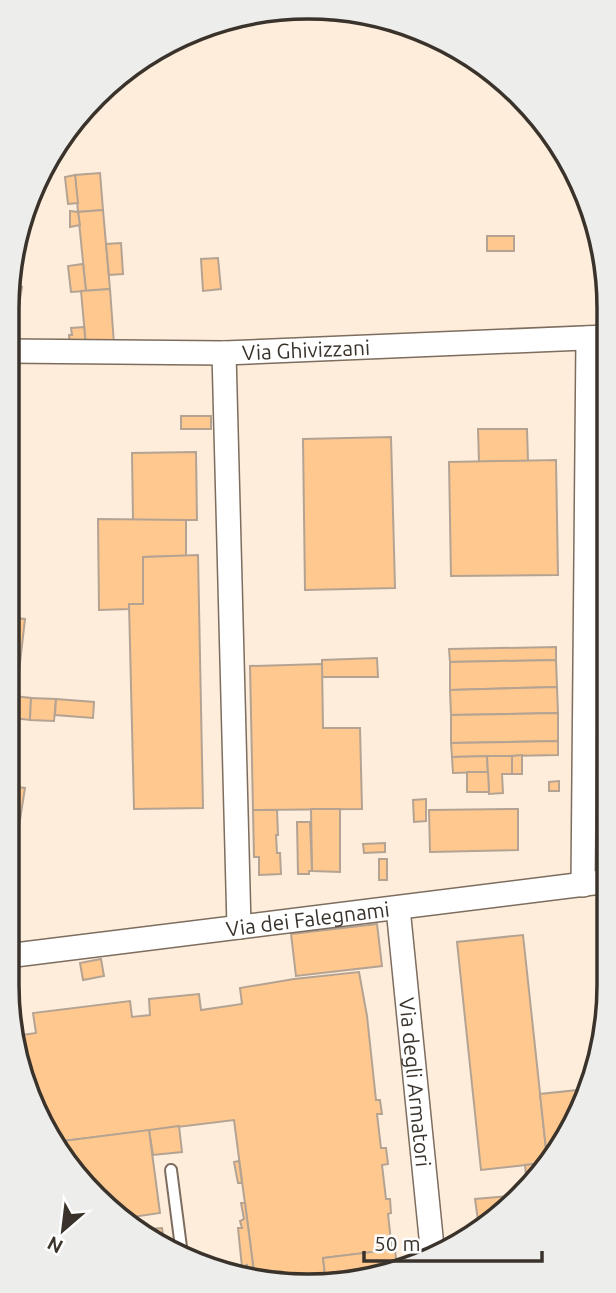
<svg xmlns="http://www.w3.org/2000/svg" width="616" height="1293" viewBox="0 0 616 1293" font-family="Ubuntu,sans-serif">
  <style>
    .building { fill: #ffc88f; stroke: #b4a393; stroke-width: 2 }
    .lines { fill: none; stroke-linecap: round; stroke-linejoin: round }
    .lane-casing { stroke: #7d6d5e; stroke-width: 14 }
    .street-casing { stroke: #7d6d5e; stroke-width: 26 }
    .lane { stroke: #fff; stroke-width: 10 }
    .street { stroke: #fff; stroke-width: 23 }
    .labels { text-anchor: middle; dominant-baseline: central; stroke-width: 5; stroke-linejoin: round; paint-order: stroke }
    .street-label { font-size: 21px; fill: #3a332c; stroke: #fdfdfd }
    .rim { fill: none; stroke: #3a332c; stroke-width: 3.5 }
  </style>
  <rect width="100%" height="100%" fill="#ffeddb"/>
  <g class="building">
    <polygon points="100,173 103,210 78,212 75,175"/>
    <polygon points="75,175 78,203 68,204 65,177"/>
    <polygon points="103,210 110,289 86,291 78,212"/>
    <polygon points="70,211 78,212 80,225 70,227"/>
    <rect x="487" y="236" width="27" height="15"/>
    <polygon points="121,243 123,274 109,275 106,244"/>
    <polygon points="218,258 221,289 203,291 201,259"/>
    <polygon points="83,264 86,291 71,292 68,266"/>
    <polygon points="11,286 22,287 19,305 8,303"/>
    <polygon points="110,289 114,344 86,346 81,291"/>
    <polygon points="84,327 86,346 70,346 69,335 72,335 71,328"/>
    <rect x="181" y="416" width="30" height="13"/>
    <polygon points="478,429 527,429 528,461 479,462"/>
    <polygon points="391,437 395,588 305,590 303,439"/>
    <polygon points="196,452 197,520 133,520 132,453"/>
    <polygon points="556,460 558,575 451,576 449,462"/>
    <polygon points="98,519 186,520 186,556 143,557 143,604 129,604 130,609 99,610"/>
    <polygon points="198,555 203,808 134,809 129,604 143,604 143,557"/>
    <polygon points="7,617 25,619 19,672 7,671"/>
    <polygon points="556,647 556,660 450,662 449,649"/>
    <polygon points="377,658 378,677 322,677 322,660"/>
    <polygon points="556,660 557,687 450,690 450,662"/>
    <polygon points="322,664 323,728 360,728 362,809 253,810 250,666"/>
    <polygon points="557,687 558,713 451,715 450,690"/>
    <polygon points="14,696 31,698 30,720 13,718"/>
    <polygon points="31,698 56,699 54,721 30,720"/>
    <polygon points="56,699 94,702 93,718 55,715"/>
    <polygon points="558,713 558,741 451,743 451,715"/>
    <polygon points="558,741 558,755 452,757 451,743"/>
    <polygon points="522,755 522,774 512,774 512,756"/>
    <polygon points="487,756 488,772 453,773 452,757"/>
    <polygon points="487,756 512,756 512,774 502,774 503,793 489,794"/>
    <polygon points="467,772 488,772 489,792 467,792"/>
    <polygon points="559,781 559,791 549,791 549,782"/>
    <polygon points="7,786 25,788 19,826 7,824"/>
    <polygon points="426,799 426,821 414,822 413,800"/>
    <polygon points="311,809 340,809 340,872 312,871"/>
    <polygon points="518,809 518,850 430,852 429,810"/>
    <polygon points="253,810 277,810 278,835 276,835 277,853 280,853 281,874 259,875 259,857 254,857"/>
    <polygon points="297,822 310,822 312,871 309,871 309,874 298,874"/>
    <polygon points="385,843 385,852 364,853 363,844"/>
    <rect x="379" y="859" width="8" height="21"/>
    <polygon points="377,924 382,966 296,976 291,934"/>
    <polygon points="609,925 609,985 606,1002 598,926"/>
    <polygon points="523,935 547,1158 544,1163 481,1170 457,942"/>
    <polygon points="101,959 104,976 83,980 80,963"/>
    <polygon points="359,972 367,1016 376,1100 380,1100 382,1114 377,1114 381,1148 386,1148 388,1164 382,1165 386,1199 390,1199 391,1213 388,1214 392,1250 323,1258 326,1283 255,1280 234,1120 55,1142 23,1082 15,1036 36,1033 33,1013 130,1001 132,1017 150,1015 149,999 199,994 201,1010 242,1004 240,988 294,979"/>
    <polygon points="588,1089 586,1101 547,1158 540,1094"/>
    <polygon points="179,1126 182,1152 153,1155 149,1130"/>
    <polygon points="149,1130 160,1213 126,1218 69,1169 55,1142"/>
    <polygon points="239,1161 242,1183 238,1183 234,1162"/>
    <polygon points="544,1163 530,1185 527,1185 525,1165"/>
    <polygon points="509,1196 511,1205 479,1228 475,1199"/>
    <polygon points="241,1203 245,1203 255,1280 250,1280 250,1273 248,1274 247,1265 242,1267 238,1228 242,1228 240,1221 244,1219"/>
    <polygon points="162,1228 165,1248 157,1245 152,1241 150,1229"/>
    <polygon points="395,1249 397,1268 348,1283 326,1283 323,1258"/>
  </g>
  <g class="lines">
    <defs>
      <polyline id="lane" points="171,1170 182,1255"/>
      <g id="street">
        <path id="s1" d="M 7,351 L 224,353 L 607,337"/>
        <polyline points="224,353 239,927"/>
        <polyline points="583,885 588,338"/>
        <path id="s2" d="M 398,908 L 433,1257"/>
        <path id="s3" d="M 7,956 L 609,881"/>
      </g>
    </defs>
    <use href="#lane" class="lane-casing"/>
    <use href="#street" class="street-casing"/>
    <use href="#lane" class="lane"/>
    <use href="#street" class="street"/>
  </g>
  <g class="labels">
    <g class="street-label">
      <text stroke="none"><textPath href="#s1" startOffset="299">Via Ghivizzani</textPath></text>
      <text stroke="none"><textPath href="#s3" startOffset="303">Via dei Falegnami</textPath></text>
      <text stroke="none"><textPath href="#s2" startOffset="175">Via degli Armatori</textPath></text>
    </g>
  </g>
  <path d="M0 0H616V1293H0ZM308 19H308A289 289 0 0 1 597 308V985A289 289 0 0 1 308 1274H308A289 289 0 0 1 19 985V308A289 289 0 0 1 308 19Z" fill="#ededec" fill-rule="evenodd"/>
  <path class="rim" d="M308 19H308A289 289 0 0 1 597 308V985A289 289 0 0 1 308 1274H308A289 289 0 0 1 19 985V308A289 289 0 0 1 308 19Z"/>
  <g transform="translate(63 1230) rotate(208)" stroke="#fdfdfd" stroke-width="5" paint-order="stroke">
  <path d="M0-5L12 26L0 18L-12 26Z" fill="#3a332c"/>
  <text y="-10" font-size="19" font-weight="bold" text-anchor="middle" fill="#3a332c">N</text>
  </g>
  <path d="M364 1251v10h178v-10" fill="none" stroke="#3a332c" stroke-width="3.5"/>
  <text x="374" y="1251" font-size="21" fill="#3a332c" stroke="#fdfdfd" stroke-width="5" paint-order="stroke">50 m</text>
</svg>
